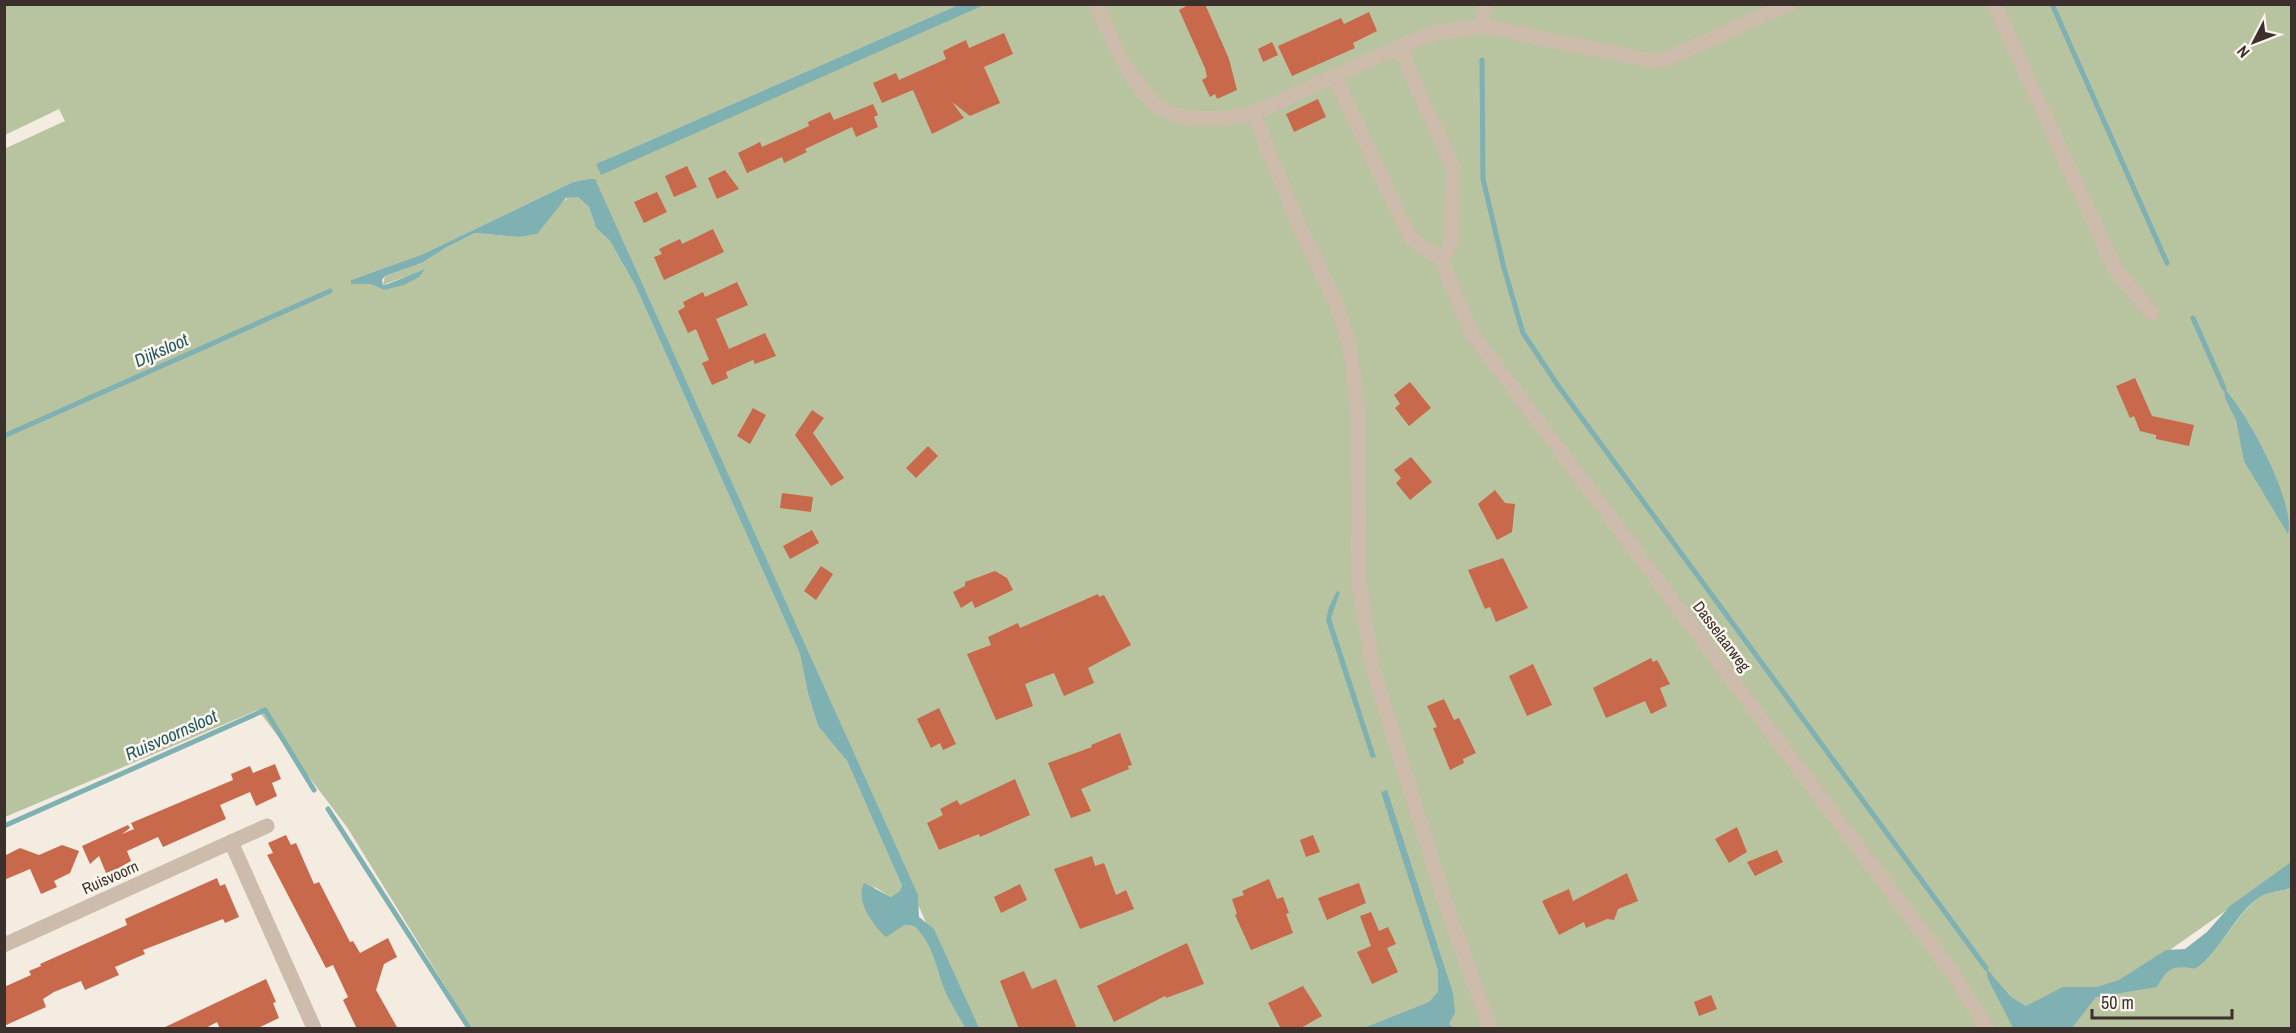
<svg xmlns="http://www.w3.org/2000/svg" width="2296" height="1033" viewBox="0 0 2296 1033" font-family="'Archivo Narrow',sans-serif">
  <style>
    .green { fill: #b8c4a0 }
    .water { fill: #7fb0b2 }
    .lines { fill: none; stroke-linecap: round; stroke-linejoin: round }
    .stream { stroke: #7fb0b2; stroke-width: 5 }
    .building { fill: #c8694b }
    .minor { stroke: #cdbbac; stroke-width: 15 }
    .labels { text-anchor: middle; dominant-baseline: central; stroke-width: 5; stroke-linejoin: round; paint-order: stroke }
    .street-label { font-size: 16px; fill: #3b302b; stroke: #fbf5ee }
    .water-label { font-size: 18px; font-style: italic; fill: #1f5a5e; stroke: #fbf5ee }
  </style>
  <rect width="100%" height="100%" fill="#f4ebe1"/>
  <path class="green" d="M 5,5 L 958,5 L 596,164 L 981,5 L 2291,5 L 2291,865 L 2117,987 L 2178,966 L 2195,969 C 2222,952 2239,906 2264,895 C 2273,891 2283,891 2291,888 L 2291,1028 L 973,1028 L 748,523 L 588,179 L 573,182 L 423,254 L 351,280 L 351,283 L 370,284 L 384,290 L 424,270 L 383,285 L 385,276 L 422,263 L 447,247 L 475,233 L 518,237 L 569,197 L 578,197 L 589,207 L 596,228 L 610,241 L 635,285 L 800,654 L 808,694 L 818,726 L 847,761 L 902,886 L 901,891 L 891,897 L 873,886 L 904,925 L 914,926 C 934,945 936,970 946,994 C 952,1006 959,1017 965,1028 L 471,1028 L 347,827 L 258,710 L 5,817 L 4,149 L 65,121 L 59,109 L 5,135 Z"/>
  <g class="water">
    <polygon points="958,5 984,5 601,175 596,164"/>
    <path d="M 588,179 L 595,179 L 918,895 L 919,917 L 934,929 L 979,1028 L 965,1028 C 959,1017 952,1006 946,994 C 936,970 934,945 914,926 L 904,925 L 886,937 C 873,925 855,901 864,883 L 891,897 L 900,891 L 902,886 L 847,761 L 818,726 L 808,694 L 800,654 L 635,285 L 610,241 L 596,228 L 589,207 L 578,197 L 566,198 L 537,234 L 518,237 L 475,233 L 447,247 L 422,263 L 385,276 L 382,280 L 383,285 L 388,284 L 425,269 L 419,277 L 404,285 L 384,290 L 370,284 L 351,284 L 351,280 L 423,254 L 573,182 Z"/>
    <path d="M 2224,388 C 2247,413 2296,502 2288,534 L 2244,461 L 2236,420 L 2225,398 Z"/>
    <polygon points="1337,591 1340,592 1331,618 1376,757 1371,758 1326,620 1329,607"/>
    <polygon points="1387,790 1453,993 1455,1013 1449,1024 1454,1028 1364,1028 1429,1002 1438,992 1438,970 1381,792"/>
    <path d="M 2291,862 L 2291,888 C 2283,891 2273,891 2264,895 C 2238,906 2222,952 2195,969 C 2173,965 2168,967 2157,987 L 2096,997 L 2072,1028 L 2013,1028 L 1988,979 L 1986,968 L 2011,997 L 2026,1006 L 2063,987 L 2097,987 L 2119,980 L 2166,950 L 2185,949 L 2207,932 L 2230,906 Z"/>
  </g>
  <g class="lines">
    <g class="stream">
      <polyline points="2052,4 2167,263"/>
      <polyline points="1482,60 1483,179 1504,268 1523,333 1559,387 1986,968"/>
      <polyline points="2193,318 2224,388"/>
      <polyline points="4,436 330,291"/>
      <polyline points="328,809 469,1028"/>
      <polyline points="4,826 265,710 314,790"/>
    </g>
  </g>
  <g class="building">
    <polygon points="1190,4 1205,4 1229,59 1237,90 1217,99 1215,94 1210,97 1202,80 1207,77 1205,68 1179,10"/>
    <polygon points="1369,12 1377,31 1353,43 1355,48 1292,76 1278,46 1341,18 1344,24"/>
    <polygon points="1004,33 1013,54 984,67 1000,103 970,116 952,102 964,118 932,134 913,90 882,103 873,83 896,73 899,80 946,59 943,51 966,40 969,48"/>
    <polygon points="1272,42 1278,55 1263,62 1258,49"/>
    <polygon points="1318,99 1326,117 1294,132 1286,114"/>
    <polygon points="873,104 878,115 874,117 878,127 856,137 852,127 805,149 807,152 784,163 782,157 747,173 738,153 760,142 762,147 809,126 808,122 830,112 834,120"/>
    <polygon points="687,166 697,187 674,197 665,176"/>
    <polygon points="725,170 739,189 717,199 708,178"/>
    <polygon points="657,192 667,212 644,223 634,202"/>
    <polygon points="713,229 724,252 664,280 654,257 662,254 659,249 680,239 682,244"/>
    <polygon points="737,282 748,305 716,319 729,349 765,333 776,356 755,364 753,360 726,372 728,378 712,385 702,363 709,360 696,329 688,333 678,311 685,307 683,302 703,292 705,297"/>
    <polygon points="2135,378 2152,416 2194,425 2189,446 2156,439 2156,435 2140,431 2134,416 2130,418 2116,386"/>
    <polygon points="1410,382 1431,408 1409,426 1395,408 1400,404 1394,395"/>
    <polygon points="753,408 766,415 750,444 737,436"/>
    <polygon points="812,410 824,418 813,433 844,478 831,486 795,435"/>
    <polygon points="928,446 938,456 916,478 906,468"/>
    <polygon points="1411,457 1432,482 1410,500 1396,483 1401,478 1394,470"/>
    <polygon points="1495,490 1505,503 1515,504 1512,532 1497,540 1478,504"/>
    <polygon points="782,493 813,497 811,512 780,508"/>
    <polygon points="812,530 819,543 790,559 783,546"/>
    <polygon points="1503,558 1528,608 1496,622 1490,607 1485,609 1468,570"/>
    <polygon points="821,566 833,574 816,600 804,591"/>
    <polygon points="995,571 1007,578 1013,590 975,608 972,601 961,608 953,592 965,586 965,582"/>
    <polygon points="1098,594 1099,597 1104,595 1131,645 1088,668 1094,683 1064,696 1054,673 1025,684 1033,706 996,720 967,654 991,645 988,637 1018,623 1020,628"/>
    <polygon points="1651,658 1653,662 1657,660 1670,684 1660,688 1667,706 1651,714 1645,701 1606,718 1593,688"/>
    <polygon points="1533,664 1552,705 1527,716 1509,676"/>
    <polygon points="1444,699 1454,720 1459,718 1476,753 1463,759 1464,763 1450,770 1433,728 1437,727 1427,706"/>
    <polygon points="939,708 956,744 943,750 940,743 931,748 917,719"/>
    <polygon points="1120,733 1132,765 1128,766 1129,769 1081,789 1091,811 1071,818 1048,763 1092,747 1091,745"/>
    <polygon points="275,764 281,779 272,783 277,796 256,806 250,792 220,805 226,819 163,847 158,837 127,851 131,861 117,869 106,873 99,856 90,864 82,846 128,825 130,828 122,834 134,829 131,823 233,780 231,774 250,766 253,773"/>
    <polygon points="1015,779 1030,815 980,837 979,834 939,850 927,823 943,815 940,809 957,800 960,805"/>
    <polygon points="1737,827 1747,852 1729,863 1715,839"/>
    <polygon points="286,835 291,845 296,843 314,884 319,882 350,942 353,941 360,953 388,938 397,957 384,964 376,990 398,1029 357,1029 343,1000 348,997 333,965 326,968 267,855 273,853 268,843"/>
    <polygon points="1313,835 1320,852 1306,857 1300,840"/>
    <polygon points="62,845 79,851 70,873 54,881 57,887 41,894 30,869 4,880 4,856 20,848 39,855"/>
    <polygon points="1777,850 1783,862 1755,876 1747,862"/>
    <polygon points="1092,856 1095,866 1104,863 1116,895 1126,890 1134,909 1080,929 1054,869"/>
    <polygon points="1627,873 1638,901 1618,909 1614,920 1607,919 1586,928 1584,922 1559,935 1542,901 1569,889 1573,901"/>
    <polygon points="217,878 220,886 225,884 239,917 225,923 223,919 143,950 145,954 115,967 119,975 85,990 81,981 54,992 43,999 46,1007 4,1026 4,987 31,975 29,971 41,966 40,964 127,925 125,919"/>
    <polygon points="1269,879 1277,899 1283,897 1289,913 1286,914 1293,933 1251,950 1235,915 1237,914 1232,899 1244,895 1242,891"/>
    <polygon points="1359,883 1366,903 1327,920 1318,898"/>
    <polygon points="1020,884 1027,900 1001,913 994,897"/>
    <polygon points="1371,912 1379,931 1388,927 1396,944 1387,948 1398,972 1372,984 1357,952 1371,946 1360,916"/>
    <polygon points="1187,943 1204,984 1166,998 1165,996 1114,1022 1097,986"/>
    <polygon points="1024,971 1032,989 1056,979 1077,1029 1019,1029 1000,981"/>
    <polygon points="266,979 276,1002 273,1003 279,1018 256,1029 220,1029 217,1022 204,1029 161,1029"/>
    <polygon points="1303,986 1322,1016 1299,1029 1281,1029 1268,1003"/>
    <polygon points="1711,995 1717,1009 1699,1016 1694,1002"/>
  </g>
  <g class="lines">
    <g class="minor">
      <path d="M 1096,4 C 1112,39 1128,80 1157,106 C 1176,123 1231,120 1254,112 C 1281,103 1307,88 1334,76 L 1411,239 L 1441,259"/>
      <polyline points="1994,4 2116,271 2152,313"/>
      <polyline points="1482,26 1654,61 1669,58 1789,4"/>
      <polyline points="1399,47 1434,33 1482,26 1485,4"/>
      <polyline points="1334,76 1399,47 1453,167 1451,245 1441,259"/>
      <polyline points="1253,113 1298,223 1337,305 1350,347 1358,414 1359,584 1373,669 1446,905 1490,1028"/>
      <polyline points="1441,259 1472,334 1952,972 1987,1028"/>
      <polyline points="231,842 267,826"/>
      <polyline points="4,945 231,842 314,1028"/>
    </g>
  </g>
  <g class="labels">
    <g class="street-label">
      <text transform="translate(1722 636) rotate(53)">Dasselaarweg</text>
      <text transform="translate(110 877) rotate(-24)">Ruisvoorn</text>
    </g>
    <g class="water-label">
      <text transform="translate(161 350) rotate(-24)">Dijksloot</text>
      <text transform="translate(171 735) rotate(-24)">Ruisvoornsloot</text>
    </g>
  </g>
  <rect width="2296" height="1033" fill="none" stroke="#3b302b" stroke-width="12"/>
  <g transform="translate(2254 42) rotate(228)" stroke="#fbf5ee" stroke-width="4.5" paint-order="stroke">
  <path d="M0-4.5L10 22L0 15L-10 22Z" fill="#3b302b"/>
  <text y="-9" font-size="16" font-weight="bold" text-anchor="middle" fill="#3b302b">N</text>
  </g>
  <path d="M2092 1009v9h140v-9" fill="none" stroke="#3b302b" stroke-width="3"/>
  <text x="2101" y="1009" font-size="18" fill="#3b302b" stroke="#fbf5ee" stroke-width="4.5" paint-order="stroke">50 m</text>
</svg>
